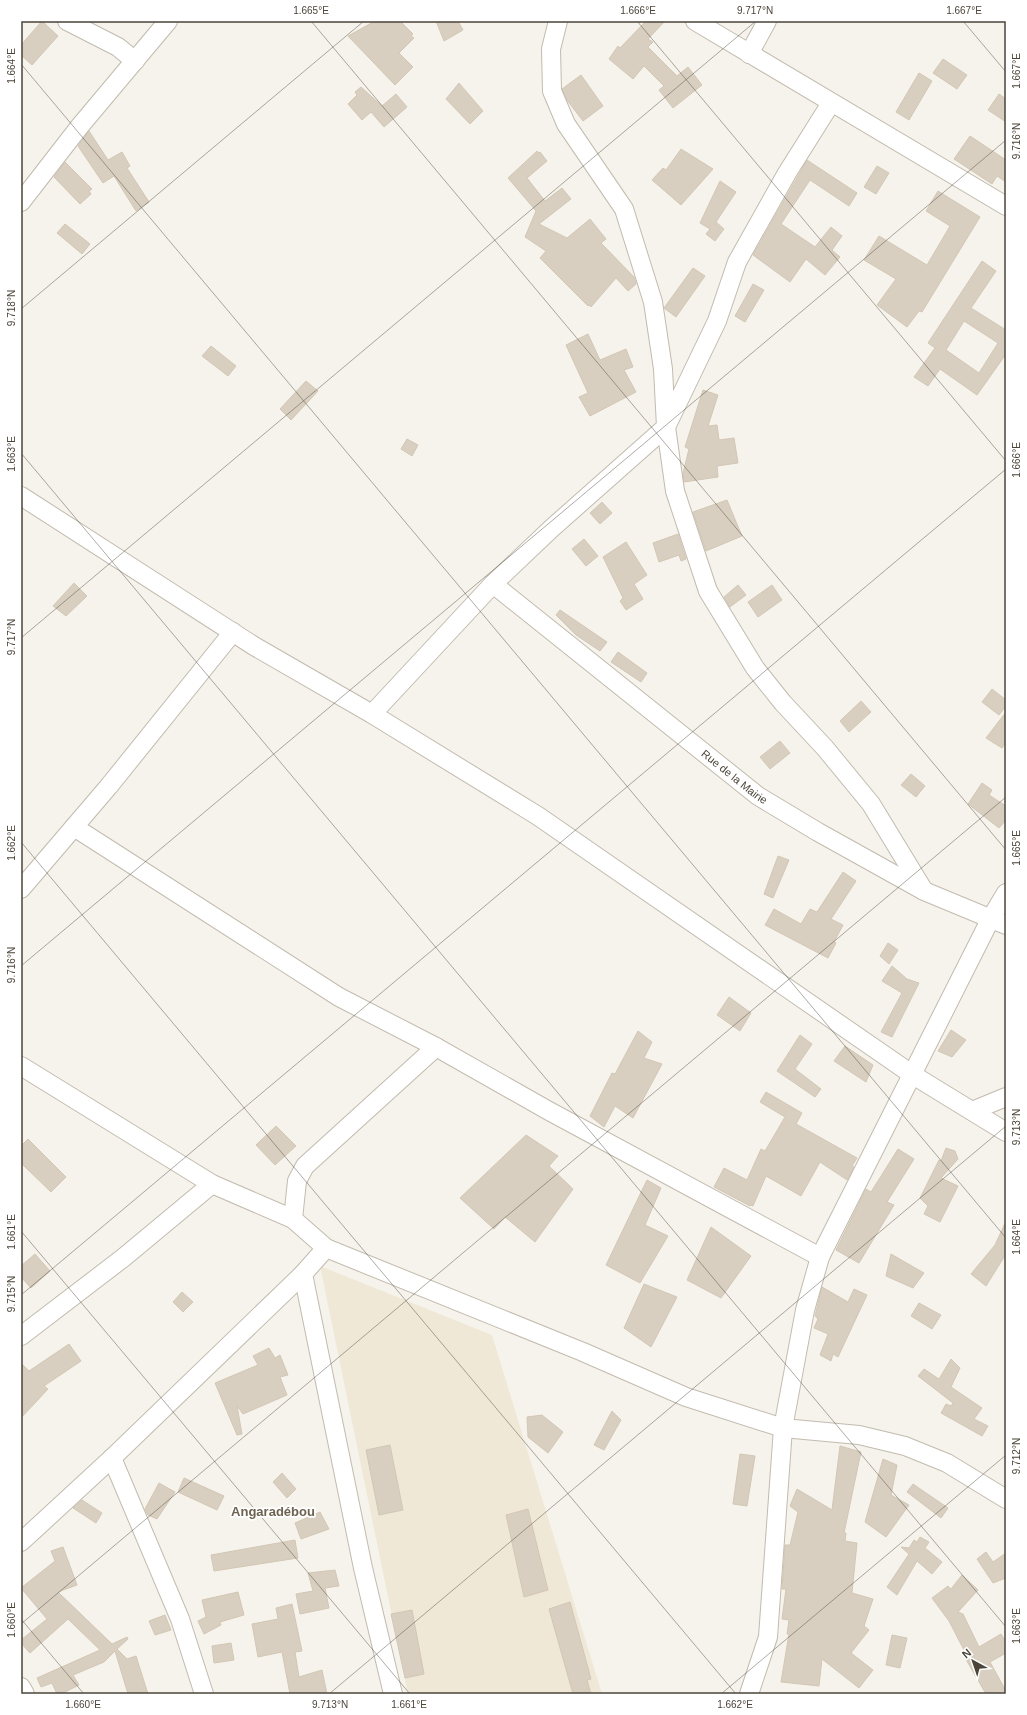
<svg xmlns="http://www.w3.org/2000/svg" width="1027" height="1715" viewBox="0 0 1027 1715" font-family="Arial,sans-serif">
  <style>
    .education { fill: #efe8d6 }
    .building { fill: #d8cfc1; stroke: #d3c7b4; fill-rule: evenodd }
    .lines { fill: none; stroke-linecap: round; stroke-linejoin: round }
    .street-casing { stroke: #c2bbae; stroke-width: 20 }
    .street { stroke: #fff; stroke-width: 18 }
    .ticks { fill: none; stroke: #4b4439; stroke-width: 1; stroke-opacity: 0.45 }
    .labels { text-anchor: middle; dominant-baseline: central; stroke-width: 3.5; stroke-linejoin: round; paint-order: stroke }
    .street-label { font-size: 11px; fill: #4b4439; stroke: #fff }
    .quarter-label { font-size: 13px; font-weight: bold; fill: #6e6250; stroke: #fff }
    .neatline { fill: none; stroke: #4b4439; stroke-width: 1.5 }
    .ticks-label { font-size: 10px; text-anchor: middle; fill: #4b4439 }
  </style>
  <rect width="100%" height="100%" fill="#f6f3ec"/>
  <polygon class="education" points="320,1266 492,1335 602,1694 408,1694"/>
  <g class="building">
    <polygon points="42,21 58,36 32,65 21,55 21,45"/>
    <polygon points="375,21 400,21 413,34 411,36 414,38 399,53 413,67 395,85 348,36"/>
    <polygon points="436,21 458,21 463,30 444,41"/>
    <polygon points="646,21 665,21 648,39 653,42 648,47 677,76 688,67 702,85 673,108 659,90 664,86 644,66 633,79 609,59 618,46 620,48"/>
    <polygon points="943,59 967,75 957,89 933,73"/>
    <polygon points="919,73 932,81 909,120 896,112"/>
    <polygon points="581,75 603,106 583,121 567,100 562,89"/>
    <polygon points="459,83 483,111 470,124 446,99"/>
    <polygon points="361,87 382,106 396,94 407,107 384,127 371,112 362,120 348,104 357,95 355,92"/>
    <polygon points="999,94 1006,99 1006,122 988,110"/>
    <polygon points="89,131 108,160 122,152 130,166 127,168 149,202 136,211 114,176 103,183 78,146"/>
    <polygon points="970,136 1006,160 1006,182 997,176 992,184 954,159"/>
    <polygon points="681,149 713,169 681,205 652,180 663,168 666,170"/>
    <polygon points="537,151 538,153 540,152 547,161 527,178 545,201 562,188 571,199 539,224 567,238 590,219 606,239 601,243 634,277 636,284 628,291 616,278 591,307 589,305 588,306 540,258 546,251 525,237 536,211 508,178"/>
    <polygon points="807,160 857,193 849,206 810,180 781,224 815,247 831,227 842,236 832,250 840,257 825,275 806,259 790,282 753,255"/>
    <polygon points="65,162 92,189 89,191 91,194 80,204 54,177"/>
    <polygon points="877,166 889,173 876,194 864,187"/>
    <polygon points="720,181 736,192 716,222 724,229 715,241 706,234 710,229 700,223"/>
    <polygon points="938,191 980,217 922,312 919,311 907,327 877,305 896,279 864,260 879,236 927,265 950,226 926,211"/>
    <polygon points="65,224 90,244 82,254 57,233"/>
    <path d="M 982,261 L 996,271 L 971,308 L 1006,330 L 1006,354 L 977,395 L 940,369 L 928,386 L 914,377 L 935,348 L 928,343 ZM 964,321 L 998,343 L 979,373 L 946,350 Z"/>
    <polygon points="693,268 705,276 676,317 664,308"/>
    <polygon points="753,284 764,290 745,322 735,316"/>
    <polygon points="588,334 600,360 626,349 633,367 624,370 636,392 590,416 579,397 588,393 566,345"/>
    <polygon points="211,346 236,366 228,376 202,356"/>
    <polygon points="306,381 318,391 291,420 280,409"/>
    <polygon points="703,390 718,395 708,426 717,425 719,440 734,438 738,463 717,466 718,477 684,482 683,473 689,449 685,447"/>
    <polygon points="407,439 418,445 412,456 401,449"/>
    <polygon points="727,500 742,536 706,551 693,512"/>
    <polygon points="602,502 612,513 600,524 590,513"/>
    <polygon points="678,534 686,559 681,561 679,555 659,562 653,543"/>
    <polygon points="584,539 598,556 586,566 572,549"/>
    <polygon points="626,542 647,575 634,584 643,599 626,610 620,601 623,598 603,557"/>
    <polygon points="74,583 87,596 66,616 53,606"/>
    <polygon points="738,585 746,595 730,607 724,597"/>
    <polygon points="772,585 782,600 758,617 748,602"/>
    <polygon points="560,610 607,642 600,651 576,635 556,615"/>
    <polygon points="618,652 647,673 641,682 611,662"/>
    <polygon points="992,689 1006,700 1006,706 999,715 982,702"/>
    <polygon points="861,701 871,712 849,732 840,721"/>
    <polygon points="1006,712 1006,742 1002,748 986,738"/>
    <polygon points="780,741 790,753 770,769 760,757"/>
    <polygon points="911,774 925,786 916,797 901,785"/>
    <polygon points="982,783 992,790 989,795 1006,806 1006,820 999,828 968,804"/>
    <polygon points="778,856 789,860 773,898 764,894"/>
    <polygon points="843,872 856,881 831,919 843,925 834,942 836,943 828,958 765,925 774,909 801,924 810,909 817,912"/>
    <polygon points="888,943 898,950 889,964 880,956"/>
    <polygon points="892,966 907,979 919,983 892,1037 881,1032 902,993 882,981"/>
    <polygon points="729,997 751,1013 740,1031 717,1015"/>
    <polygon points="951,1030 966,1040 952,1057 938,1051"/>
    <polygon points="638,1031 652,1042 644,1058 662,1064 633,1118 615,1106 604,1127 590,1116 612,1073 615,1074"/>
    <polygon points="800,1035 812,1044 795,1069 821,1089 815,1097 777,1071"/>
    <polygon points="845,1046 873,1065 866,1082 834,1061"/>
    <polygon points="766,1092 802,1113 796,1124 857,1158 852,1166 854,1167 847,1180 820,1162 801,1196 766,1176 753,1206 751,1205 750,1206 714,1187 724,1168 747,1180 761,1149 765,1151 785,1117 760,1102"/>
    <polygon points="276,1126 296,1146 275,1165 256,1145"/>
    <polygon points="526,1135 558,1156 549,1166 573,1189 535,1242 505,1217 494,1229 460,1198"/>
    <polygon points="28,1139 66,1177 51,1192 21,1163 21,1146"/>
    <polygon points="946,1148 955,1151 958,1159 941,1178 958,1186 940,1222 924,1214 928,1206 920,1198 939,1160 941,1161"/>
    <polygon points="898,1149 914,1159 887,1202 894,1205 859,1263 836,1250 866,1189 871,1192"/>
    <polygon points="647,1180 661,1188 645,1225 668,1236 640,1283 606,1265"/>
    <polygon points="1006,1221 1006,1254 986,1286 971,1274 995,1245"/>
    <polygon points="711,1227 751,1256 721,1298 687,1280"/>
    <polygon points="35,1254 50,1271 31,1288 21,1277 21,1266"/>
    <polygon points="891,1254 924,1273 913,1288 886,1276"/>
    <polygon points="644,1284 677,1297 651,1347 624,1328"/>
    <polygon points="822,1287 848,1302 854,1289 867,1295 838,1357 833,1354 831,1361 820,1355 828,1334 814,1328 818,1319 815,1316"/>
    <polygon points="182,1292 193,1302 183,1312 173,1302"/>
    <polygon points="919,1303 941,1315 932,1329 911,1316"/>
    <polygon points="69,1344 81,1361 44,1386 48,1389 21,1418 21,1363 29,1371"/>
    <polygon points="269,1348 275,1358 280,1355 288,1375 280,1377 287,1395 243,1414 237,1406 242,1434 237,1435 215,1383 258,1365 253,1356"/>
    <polygon points="951,1359 960,1368 951,1387 982,1408 974,1419 988,1426 982,1436 941,1413 946,1404 951,1406 953,1403 918,1376 924,1369 939,1379"/>
    <polygon points="612,1411 621,1420 604,1450 594,1445"/>
    <polygon points="542,1415 563,1432 548,1453 528,1437 527,1417"/>
    <polygon points="390,1445 403,1510 379,1515 366,1450"/>
    <polygon points="840,1446 861,1452 844,1533 846,1533 845,1541 857,1543 852,1593 873,1599 864,1626 869,1630 851,1653 873,1670 859,1688 822,1659 819,1686 781,1682 789,1634 787,1634 789,1620 782,1619 786,1589 782,1589 785,1545 790,1545 798,1512 790,1506 797,1489 832,1510"/>
    <polygon points="740,1454 755,1456 747,1506 733,1504"/>
    <polygon points="883,1459 897,1465 891,1495 909,1505 886,1537 865,1522"/>
    <polygon points="282,1473 296,1489 287,1498 273,1482"/>
    <polygon points="184,1478 224,1496 217,1510 178,1492"/>
    <polygon points="159,1483 175,1492 157,1519 148,1515 145,1509"/>
    <polygon points="913,1484 948,1508 941,1518 907,1492"/>
    <polygon points="82,1500 102,1513 96,1523 73,1508"/>
    <polygon points="528,1509 548,1590 524,1597 506,1515"/>
    <polygon points="320,1512 329,1529 301,1539 295,1523"/>
    <polygon points="920,1537 929,1542 925,1548 942,1562 932,1574 917,1561 897,1595 887,1587 909,1554 901,1547 909,1548 914,1540 917,1542"/>
    <polygon points="295,1540 298,1558 214,1571 211,1555"/>
    <polygon points="63,1547 77,1585 58,1592 112,1644 127,1637 128,1639 117,1649 127,1659 136,1656 148,1694 128,1694 115,1651 104,1662 73,1675 79,1685 61,1694 57,1694 52,1683 41,1687 37,1678 100,1650 68,1619 30,1653 21,1643 21,1640 47,1619 21,1588 55,1561 51,1551"/>
    <polygon points="986,1552 993,1562 1006,1553 1006,1578 993,1583 977,1559"/>
    <polygon points="335,1570 339,1586 325,1588 329,1608 300,1614 296,1594 313,1591 308,1573"/>
    <polygon points="962,1575 978,1590 958,1612 963,1614 979,1647 1001,1634 1006,1642 1006,1653 990,1662 1006,1691 1006,1694 986,1694 964,1656 966,1654 949,1621 932,1598 948,1586 951,1589"/>
    <polygon points="238,1592 244,1615 220,1622 221,1625 204,1634 198,1621 206,1617 202,1600"/>
    <polygon points="570,1602 591,1679 587,1680 591,1694 573,1694 549,1609"/>
    <polygon points="292,1604 302,1651 295,1652 299,1677 322,1670 327,1694 290,1694 282,1652 258,1657 252,1624 278,1619 276,1608"/>
    <polygon points="412,1610 424,1674 405,1678 391,1614"/>
    <polygon points="165,1615 171,1630 155,1635 149,1621"/>
    <polygon points="892,1635 907,1638 900,1668 886,1665"/>
    <polygon points="231,1643 234,1660 214,1663 212,1646"/>
  </g>
  <g class="lines">
    <defs>
      <g id="street">
        <polyline points="67,21 118,47 135,61"/>
        <polyline points="695,21 1006,206"/>
        <polyline points="749,54 767,21"/>
        <polyline points="831,103 787,173 737,262 717,321 666,427 675,491 708,591 755,668 783,703 825,748 871,804 924,891"/>
        <polyline points="21,202 80,126 168,21"/>
        <polyline points="21,496 254,646 372,714 538,816 913,1075 1006,1132"/>
        <path id="s1" d="M 493,584 L 758,796 L 818,832 L 924,891 L 1006,925"/>
        <polyline points="372,714 493,584 552,528 666,427 663,369 653,302 624,209 566,124 552,91 551,49 558,21"/>
        <polyline points="74,827 339,997 436,1047 549,1111 820,1257"/>
        <polyline points="21,889 109,786 233,632"/>
        <polyline points="21,1066 212,1184 293,1219 326,1248 583,1352 686,1397 783,1428 859,1435 905,1446 947,1463 1006,1499"/>
        <polyline points="972,1111 1006,1097"/>
        <polyline points="293,1219 297,1181 305,1166 436,1047"/>
        <polyline points="326,1248 303,1274 363,1568 393,1694"/>
        <polyline points="21,1336 123,1258 212,1184"/>
        <polyline points="112,1458 180,1619 204,1694"/>
        <polyline points="21,1542 112,1458 303,1274"/>
        <polyline points="21,1687 25,1694"/>
        <polyline points="749,1694 768,1637 783,1428 805,1310 820,1257 991,918 1006,893"/>
      </g>
    </defs>
    <use href="#street" class="street-casing"/>
    <use href="#street" class="street"/>
  </g>
  <path class="ticks" d="M 311,21 L 1006,850M 637,21 L 1006,461M 963,21 L 1006,72M 21,64 L 1006,1238M 21,309 L 364,21M 21,453 L 1006,1627M 21,638 L 756,21M 21,842 L 736,1694M 21,966 L 1006,140M 21,1231 L 410,1694M 21,1295 L 1006,469M 21,1619 L 84,1694M 21,1624 L 1006,797M 329,1694 L 1006,1126M 721,1694 L 1006,1455"/>
  <g class="labels">
    <g class="street-label">
      <text stroke="none"><textPath href="#s1" startOffset="309">Rue de la Mairie</textPath></text>
    </g>
    <g class="quarter-label">
      <text x="273" y="1511">Angaradébou</text>
    </g>
  </g>
  <rect width="1027" height="1715" fill="none" stroke="#ffffff" stroke-width="44"/>
  <g transform="translate(973 1661) rotate(320)" stroke="#ffffff" stroke-width="3" paint-order="stroke">
  <path d="M0-3L7 15L0 10L-7 15Z" fill="#4b4439"/>
  <text y="-6" font-size="11" font-weight="bold" text-anchor="middle" fill="#4b4439">N</text>
  </g>
  <rect x="22" y="22" width="983" height="1671" class="neatline"/>
  <g class="ticks-label">
    <text x="311" y="14">1.665°E</text>
    <text x="638" y="14">1.666°E</text>
    <text x="755" y="14">9.717°N</text>
    <text x="964" y="14">1.667°E</text>
    <text transform="translate(11 66) rotate(-90)" y="4">1.664°E</text>
    <text transform="translate(1016 71) rotate(-90)" y="4">1.667°E</text>
    <text transform="translate(1016 141) rotate(-90)" y="4">9.716°N</text>
    <text transform="translate(11 308) rotate(-90)" y="4">9.718°N</text>
    <text transform="translate(11 454) rotate(-90)" y="4">1.663°E</text>
    <text transform="translate(1016 460) rotate(-90)" y="4">1.666°E</text>
    <text transform="translate(11 637) rotate(-90)" y="4">9.717°N</text>
    <text transform="translate(11 843) rotate(-90)" y="4">1.662°E</text>
    <text transform="translate(1016 848) rotate(-90)" y="4">1.665°E</text>
    <text transform="translate(11 965) rotate(-90)" y="4">9.716°N</text>
    <text transform="translate(1016 1127) rotate(-90)" y="4">9.713°N</text>
    <text transform="translate(11 1232) rotate(-90)" y="4">1.661°E</text>
    <text transform="translate(1016 1237) rotate(-90)" y="4">1.664°E</text>
    <text transform="translate(11 1294) rotate(-90)" y="4">9.715°N</text>
    <text transform="translate(1016 1456) rotate(-90)" y="4">9.712°N</text>
    <text transform="translate(11 1620) rotate(-90)" y="4">1.660°E</text>
    <text transform="translate(1016 1626) rotate(-90)" y="4">1.663°E</text>
    <text x="83" y="1708">1.660°E</text>
    <text x="330" y="1708">9.713°N</text>
    <text x="409" y="1708">1.661°E</text>
    <text x="735" y="1708">1.662°E</text>
  </g>
</svg>
